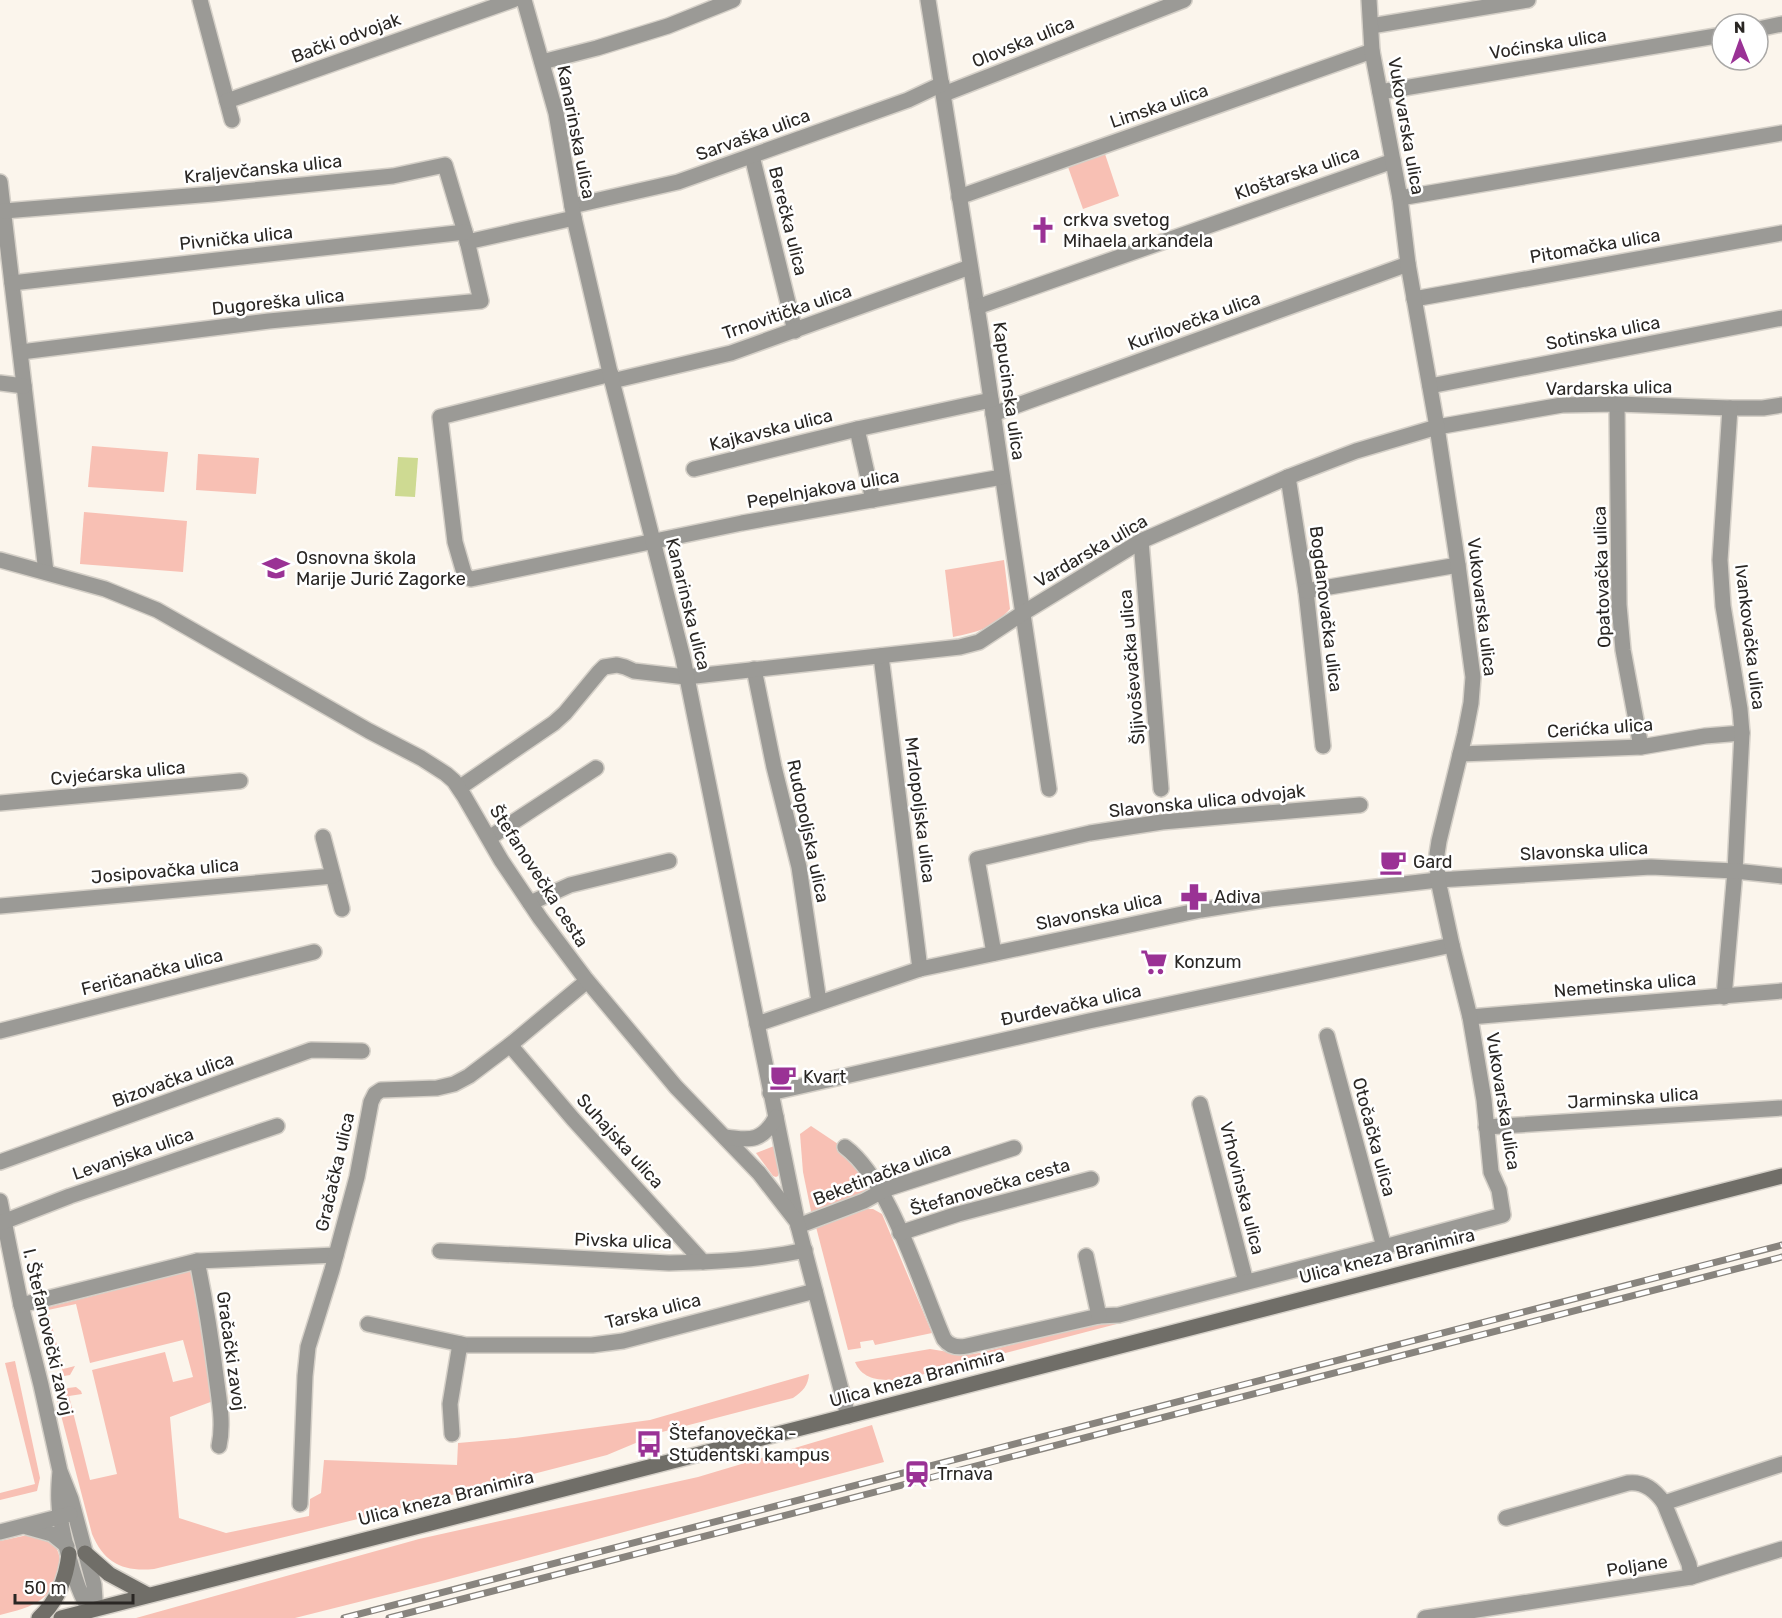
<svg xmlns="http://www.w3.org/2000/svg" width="1782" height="1618" viewBox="0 0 1782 1618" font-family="Rubik,sans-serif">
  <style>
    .green { fill: #f8c0b4 }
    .water { fill: #ceda92 }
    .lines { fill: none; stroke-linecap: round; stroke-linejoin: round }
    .minor-casing { stroke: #d5d0c8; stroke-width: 18 }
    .tertiary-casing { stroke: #d5d0c8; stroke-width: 18 }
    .secondary-casing { stroke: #d5d0c8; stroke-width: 18 }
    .minor { stroke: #9b9a96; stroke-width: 15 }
    .tertiary { stroke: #9b9a96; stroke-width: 15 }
    .secondary { stroke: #706e68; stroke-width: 15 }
    .rail-casing { stroke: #88847e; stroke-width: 7 }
    .rail { stroke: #fff; stroke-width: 4.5; stroke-dasharray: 14; stroke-linecap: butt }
    .labels { text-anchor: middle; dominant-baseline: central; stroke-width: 5; stroke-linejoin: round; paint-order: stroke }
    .street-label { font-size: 18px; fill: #2a2724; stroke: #fff }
    .poi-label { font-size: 18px; fill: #2a2724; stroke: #fff; text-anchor: start }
  </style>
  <rect width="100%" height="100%" fill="#fbf5ec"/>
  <g class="green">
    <polygon points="1105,154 1119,196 1083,209 1068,167"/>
    <polygon points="92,446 168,452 164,492 88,487"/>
    <polygon points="198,454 259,458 256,494 196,490"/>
    <polygon points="84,512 187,521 183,572 80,564"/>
    <path d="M 1004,560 L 1010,609 C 992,629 977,632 953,637 L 945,570 Z"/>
    <polygon points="811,1126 838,1144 871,1184 869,1190 862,1195 812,1216 803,1172 800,1134"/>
    <polygon points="774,1146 779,1172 778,1176 776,1177 773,1176 756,1153"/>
    <polygon points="864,1209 873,1209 882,1214 932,1333 875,1345 873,1340 860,1342 861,1348 848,1350 816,1227"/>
    <path d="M 1332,1268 L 905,1379 C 886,1381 863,1382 855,1362 L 930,1349 L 967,1355 L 979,1353 L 1092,1324 Z"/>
    <path d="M 194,1270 L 216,1400 L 170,1417 L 179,1518 L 226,1533 L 309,1516 L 310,1499 L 321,1493 L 324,1460 L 457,1465 L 458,1443 L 515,1438 L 650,1420 L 809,1374 C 808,1386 803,1391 793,1398 L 662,1432 L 607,1455 L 366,1517 L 154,1569 C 123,1572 104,1563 92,1534 L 56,1396 L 68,1388 L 76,1387 L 81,1391 L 82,1394 L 69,1396 L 90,1480 L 117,1474 L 92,1370 L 165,1352 L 173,1382 L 193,1377 L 183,1340 L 90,1363 L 76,1304 L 48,1310 L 63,1369 L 75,1366 L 70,1375 L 64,1376 L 45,1308 Z"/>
    <polygon points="15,1361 40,1478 37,1491 0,1500 0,1493 35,1484 5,1363"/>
    <polygon points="872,1425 884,1462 438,1582 295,1618 136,1618 419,1539 698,1477"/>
    <path d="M 32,1534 C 38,1536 45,1537 50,1541 C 68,1555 59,1585 43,1598 C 31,1608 15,1611 0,1615 L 0,1541 Z"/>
  </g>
  <polygon class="water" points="398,457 418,458 415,497 395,496"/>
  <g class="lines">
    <defs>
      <g id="minor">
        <polyline points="200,0 232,120"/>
        <polyline points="928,0 981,332 1049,789"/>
        <polyline points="1371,26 1528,0"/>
        <polyline points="1758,29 1782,24"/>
        <polyline points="542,62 597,48 668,26 733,0"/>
        <polyline points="1380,92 1722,35"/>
        <polyline points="944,94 1184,0"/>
        <polyline points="227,101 513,0"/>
        <polyline points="752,156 795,331"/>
        <polyline points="0,182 46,572"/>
        <polyline points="959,197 1372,51"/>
        <polyline points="1400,198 1782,133"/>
        <polyline points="572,206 678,182 908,100 942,84"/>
        <polyline points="4,211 213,194 393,176 445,165 465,232 481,301 269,321 21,352"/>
        <polyline points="467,242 574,218"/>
        <polyline points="12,283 465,232"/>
        <polyline points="1414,299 1782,233"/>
        <polyline points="977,307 1393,161"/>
        <polyline points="611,374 440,417 455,542 464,573 467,577 471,579 742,523 1002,477"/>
        <polyline points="612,381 731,353 970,267"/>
        <polyline points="0,383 24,386"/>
        <polyline points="1430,386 1782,318"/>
        <polyline points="1617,404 1619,605 1623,650 1641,747"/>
        <polyline points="993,414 1408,264"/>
        <polyline points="857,429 873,500"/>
        <polyline points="694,469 857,429 991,400"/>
        <polyline points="1288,477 1306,591 1323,746"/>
        <polyline points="1141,541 1161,789"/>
        <polyline points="1306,591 1458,565"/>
        <polyline points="881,656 920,969"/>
        <polyline points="754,669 774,767 799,867 819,1002"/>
        <polyline points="1460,754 1641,747 1705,736 1742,733"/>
        <polyline points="459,788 554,723 565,713 599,672 604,667 617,665 625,667 634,671 686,677 960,647 979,642 1023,613 1141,541 1288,477 1356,451 1437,427 1562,405 1617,404 1730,408 1763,408 1782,405"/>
        <polyline points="0,803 240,781"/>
        <polyline points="323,837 342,909"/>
        <polyline points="489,838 596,768"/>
        <polyline points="530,903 570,885 669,861"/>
        <polyline points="0,906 333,876"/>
        <polyline points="994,953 977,859 1090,833 1162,822 1360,805"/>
        <polyline points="1724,997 1735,871 1742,733 1740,709 1723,606 1720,560 1730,408"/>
        <polyline points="1470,1017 1782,991"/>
        <polyline points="757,1024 920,969 1201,910 1270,899 1438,880 1651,867 1735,871 1782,876"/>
        <polyline points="0,1031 314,952"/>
        <polyline points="1327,1036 1384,1247"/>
        <polyline points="510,1045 573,1119 703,1262"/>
        <polyline points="770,1093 1089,1021 1452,945"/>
        <polyline points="1200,1104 1246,1282"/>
        <polyline points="1486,1127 1782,1108"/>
        <path d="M 845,1147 C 890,1180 921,1287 944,1339 C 950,1347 958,1348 967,1346 L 1099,1316 L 1119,1315 L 1384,1247 L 1503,1215 L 1499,1190 L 1491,1172 L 1484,1100 L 1470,1017 L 1452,945 L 1438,880 L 1437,854 L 1439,841 L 1465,734 L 1471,703 L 1473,677 L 1458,565 L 1437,427 L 1408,264 L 1400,198 L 1372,51 L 1369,0"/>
        <polyline points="0,1162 311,1050 362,1051"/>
        <path d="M 0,1201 L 21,1305 L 41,1385 L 60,1471 L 71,1499 L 94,1585 L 95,1599 L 91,1610 C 76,1596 60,1526 59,1504 C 58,1493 59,1482 60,1471"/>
        <polyline points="3,1222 70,1196 277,1126"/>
        <polyline points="798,1226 864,1201 886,1189 1014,1148"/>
        <polyline points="900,1233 958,1214 1091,1179"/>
        <path d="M 440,1251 L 669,1263 C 714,1262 761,1260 805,1250"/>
        <polyline points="1086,1256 1099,1316"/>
        <path d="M 197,1261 C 205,1299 211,1337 216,1376 C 219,1400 224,1423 219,1446"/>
        <polyline points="21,1305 197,1261 336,1255"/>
        <polyline points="368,1324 466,1345 592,1345 623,1341 815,1291"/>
        <polyline points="452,1434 450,1404 460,1344"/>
        <polyline points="300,1504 305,1376 308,1347 332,1270 357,1177 371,1102 375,1094 381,1090 437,1088 454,1084 469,1076 510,1045 587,981"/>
        <path d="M 1506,1518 L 1628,1483 C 1644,1481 1655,1490 1664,1503"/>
        <polyline points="27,1527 52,1534 67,1546"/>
        <polyline points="0,1532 70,1514"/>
        <polyline points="1691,1577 1782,1549"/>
        <polyline points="1425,1618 1691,1577 1689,1564 1664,1503 1782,1464"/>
      </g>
      <g id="tertiary">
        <polyline points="524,0 556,113 574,218 612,381 683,658 796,1216"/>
        <polyline points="0,560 105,589 157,610 369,731 421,758 446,774 454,781 464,796 501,860 540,918 585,978 676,1087 759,1173 797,1222 848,1416"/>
        <path d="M 725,1137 C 751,1141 763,1141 776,1117"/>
      </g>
      <g id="secondary">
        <polyline points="85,1553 109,1574 148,1595"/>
        <path d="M 39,1618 C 58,1601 66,1579 69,1554"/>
        <polyline points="61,1618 1782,1176"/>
      </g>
    </defs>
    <use href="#minor" class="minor-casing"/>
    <use href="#tertiary" class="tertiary-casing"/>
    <use href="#secondary" class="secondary-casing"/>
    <use href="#minor" class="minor"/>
    <use href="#tertiary" class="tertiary"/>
    <use href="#secondary" class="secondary"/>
    <defs>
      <g id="rail">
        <polyline points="344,1618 1782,1245"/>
        <polyline points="389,1618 1782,1257"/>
      </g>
    </defs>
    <use href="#rail" class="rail-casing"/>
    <use href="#rail" class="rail"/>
  </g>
  <defs>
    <symbol id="church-bare" viewBox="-9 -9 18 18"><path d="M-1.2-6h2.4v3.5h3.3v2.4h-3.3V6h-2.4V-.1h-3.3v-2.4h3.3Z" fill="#9a3295" stroke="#fff" stroke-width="2.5" paint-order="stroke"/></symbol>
    <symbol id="school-bare" viewBox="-9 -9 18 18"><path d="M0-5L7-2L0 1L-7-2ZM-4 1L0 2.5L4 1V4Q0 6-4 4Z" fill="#9a3295" stroke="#fff" stroke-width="2.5" paint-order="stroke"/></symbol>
    <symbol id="cafe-bare" viewBox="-9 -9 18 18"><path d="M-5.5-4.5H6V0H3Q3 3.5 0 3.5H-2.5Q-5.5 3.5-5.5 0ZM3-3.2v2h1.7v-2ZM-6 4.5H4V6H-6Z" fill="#9a3295" stroke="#fff" stroke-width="2.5" paint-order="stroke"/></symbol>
    <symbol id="pharmacy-bare" viewBox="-9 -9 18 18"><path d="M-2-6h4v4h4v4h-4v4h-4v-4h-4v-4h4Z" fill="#9a3295" stroke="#fff" stroke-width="2.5" paint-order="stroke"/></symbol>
    <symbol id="supermarket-bare" viewBox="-9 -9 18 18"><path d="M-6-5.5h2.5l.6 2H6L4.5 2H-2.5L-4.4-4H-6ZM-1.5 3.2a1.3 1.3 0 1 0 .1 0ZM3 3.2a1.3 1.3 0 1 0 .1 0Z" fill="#9a3295" stroke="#fff" stroke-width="2.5" paint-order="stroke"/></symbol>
    <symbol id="bus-bare" viewBox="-9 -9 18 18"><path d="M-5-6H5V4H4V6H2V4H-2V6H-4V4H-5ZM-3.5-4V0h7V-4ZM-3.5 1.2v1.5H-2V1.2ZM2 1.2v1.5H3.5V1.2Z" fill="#9a3295" stroke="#fff" stroke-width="2.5" paint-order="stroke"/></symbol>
    <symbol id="station-bare" viewBox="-9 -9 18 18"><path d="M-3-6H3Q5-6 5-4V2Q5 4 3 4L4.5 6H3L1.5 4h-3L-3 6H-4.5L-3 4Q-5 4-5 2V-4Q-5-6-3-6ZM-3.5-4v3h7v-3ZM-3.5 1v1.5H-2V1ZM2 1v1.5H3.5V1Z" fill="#9a3295" stroke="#fff" stroke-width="2.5" paint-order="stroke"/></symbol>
  </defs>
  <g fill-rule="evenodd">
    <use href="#church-bare" x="1024" y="211" width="38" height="38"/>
    <use href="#school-bare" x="257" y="549" width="38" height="38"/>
    <use href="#cafe-bare" x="1374" y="843" width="38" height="38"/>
    <use href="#pharmacy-bare" x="1175" y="878" width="38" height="38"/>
    <use href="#supermarket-bare" x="1135" y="943" width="38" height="38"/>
    <use href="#cafe-bare" x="764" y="1058" width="38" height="38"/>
    <use href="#bus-bare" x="630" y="1425" width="38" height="38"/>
    <use href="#station-bare" x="898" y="1455" width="38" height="38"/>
  </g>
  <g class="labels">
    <g class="street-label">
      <text transform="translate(346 38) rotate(-20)">Bački odvojak</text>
      <text transform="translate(1023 42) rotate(-22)">Olovska ulica</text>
      <text transform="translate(1548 44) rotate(-9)">Voćinska ulica</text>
      <text transform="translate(1159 106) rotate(-19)">Limska ulica</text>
      <text transform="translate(1406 126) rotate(80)">Vukovarska ulica</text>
      <text transform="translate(576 132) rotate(79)">Kanarinska ulica</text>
      <text transform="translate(753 135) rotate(-20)">Sarvaška ulica</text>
      <text transform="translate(263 169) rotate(-6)">Kraljevčanska ulica</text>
      <text transform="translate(1297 173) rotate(-19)">Kloštarska ulica</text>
      <text transform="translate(788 221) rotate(76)">Berečka ulica</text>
      <text transform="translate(236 238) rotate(-6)">Pivnička ulica</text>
      <text transform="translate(1595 246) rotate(-10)">Pitomačka ulica</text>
      <text transform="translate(278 302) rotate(-6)">Dugoreška ulica</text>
      <text transform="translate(787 312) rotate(-19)">Trnovitička ulica</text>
      <text transform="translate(1194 321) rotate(-20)">Kurilovečka ulica</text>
      <text transform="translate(1603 333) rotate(-11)">Sotinska ulica</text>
      <text transform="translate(1609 388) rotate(-1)">Vardarska ulica</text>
      <text transform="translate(1009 391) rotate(82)">Kapucinska ulica</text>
      <text transform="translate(771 430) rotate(-14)">Kajkavska ulica</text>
      <text transform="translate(823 489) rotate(-10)">Pepelnjakova ulica</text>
      <text transform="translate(1091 551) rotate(-30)">Vardarska ulica</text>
      <text transform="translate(1602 577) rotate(-92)">Opatovačka ulica</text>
      <text transform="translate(688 604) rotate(76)">Kanarinska ulica</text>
      <text transform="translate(1482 607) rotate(83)">Vukovarska ulica</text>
      <text transform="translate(1326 609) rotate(83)">Bogdanovačka ulica</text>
      <text transform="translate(1750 637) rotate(83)">Ivankovačka ulica</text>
      <text transform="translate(1132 667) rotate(-95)">Šljivoševačka ulica</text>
      <text transform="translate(1600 728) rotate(-4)">Cerićka ulica</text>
      <text transform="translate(118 773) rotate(-5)">Cvjećarska ulica</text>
      <text transform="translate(1207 801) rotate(-6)">Slavonska ulica odvojak</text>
      <text transform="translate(920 810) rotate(83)">Mrzlopoljska ulica</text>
      <text transform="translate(808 831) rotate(78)">Rudopoljska ulica</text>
      <text transform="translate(1584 851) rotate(-3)">Slavonska ulica</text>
      <text transform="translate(165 871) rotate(-5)">Josipovačka ulica</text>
      <text transform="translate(539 876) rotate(57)">Štefanovečka cesta</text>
      <text transform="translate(1099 911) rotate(-12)">Slavonska ulica</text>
      <text transform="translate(152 972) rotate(-14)">Feričanačka ulica</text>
      <text transform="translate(1625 985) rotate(-5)">Nemetinska ulica</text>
      <text transform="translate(1071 1005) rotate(-12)">Đurđevačka ulica</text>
      <text transform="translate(173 1080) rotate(-20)">Bizovačka ulica</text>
      <text transform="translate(1633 1098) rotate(-4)">Jarminska ulica</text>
      <text transform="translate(1503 1101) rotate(81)">Vukovarska ulica</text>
      <text transform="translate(1374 1137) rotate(75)">Otočačka ulica</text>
      <text transform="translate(620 1141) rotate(48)">Suhajska ulica</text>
      <text transform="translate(133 1154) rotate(-19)">Levanjska ulica</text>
      <text transform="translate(335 1172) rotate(-77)">Gračačka ulica</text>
      <text transform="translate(882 1174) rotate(-21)">Beketinačka ulica</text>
      <text transform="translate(990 1187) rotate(-16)">Štefanovečka cesta</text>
      <text transform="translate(1242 1188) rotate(76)">Vrhovinska ulica</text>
      <text transform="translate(623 1241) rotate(2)">Pivska ulica</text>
      <text transform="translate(1387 1256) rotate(-14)">Ulica kneza Branimira</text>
      <text transform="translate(653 1311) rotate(-14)">Tarska ulica</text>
      <text transform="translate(48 1332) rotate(77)">I. Štefanovečki zavoj</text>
      <text transform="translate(231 1351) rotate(82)">Gračački zavoj</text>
      <text transform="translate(917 1378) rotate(-15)">Ulica kneza Branimira</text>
      <text transform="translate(446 1498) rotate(-14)">Ulica kneza Branimira</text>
      <text transform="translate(1637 1566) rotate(-9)">Poljane</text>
    </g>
    <g class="poi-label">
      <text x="1063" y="220">crkva svetog<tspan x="1063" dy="21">Mihaela arkanđela</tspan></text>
      <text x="296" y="558">Osnovna škola<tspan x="296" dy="21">Marije Jurić Zagorke</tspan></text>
      <text x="1413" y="862">Gard</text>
      <text x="1214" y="897">Adiva</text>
      <text x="1174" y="962">Konzum</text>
      <text x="803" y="1077">Kvart</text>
      <text x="669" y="1434">Štefanovečka -<tspan x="669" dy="21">Studentski kampus</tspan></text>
      <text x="937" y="1474">Trnava</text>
    </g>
  </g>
  <g transform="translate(1740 42) rotate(359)"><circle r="28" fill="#ffffff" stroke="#aaa9a7" stroke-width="1.5"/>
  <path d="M0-4.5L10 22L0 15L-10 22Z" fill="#9a3295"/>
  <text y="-9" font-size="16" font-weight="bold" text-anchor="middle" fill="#2a2724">N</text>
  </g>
  <path d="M15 1594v9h118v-9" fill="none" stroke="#2a2724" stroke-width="3"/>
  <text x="24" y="1594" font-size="18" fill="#2a2724" stroke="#ffffff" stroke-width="4.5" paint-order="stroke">50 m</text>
</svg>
